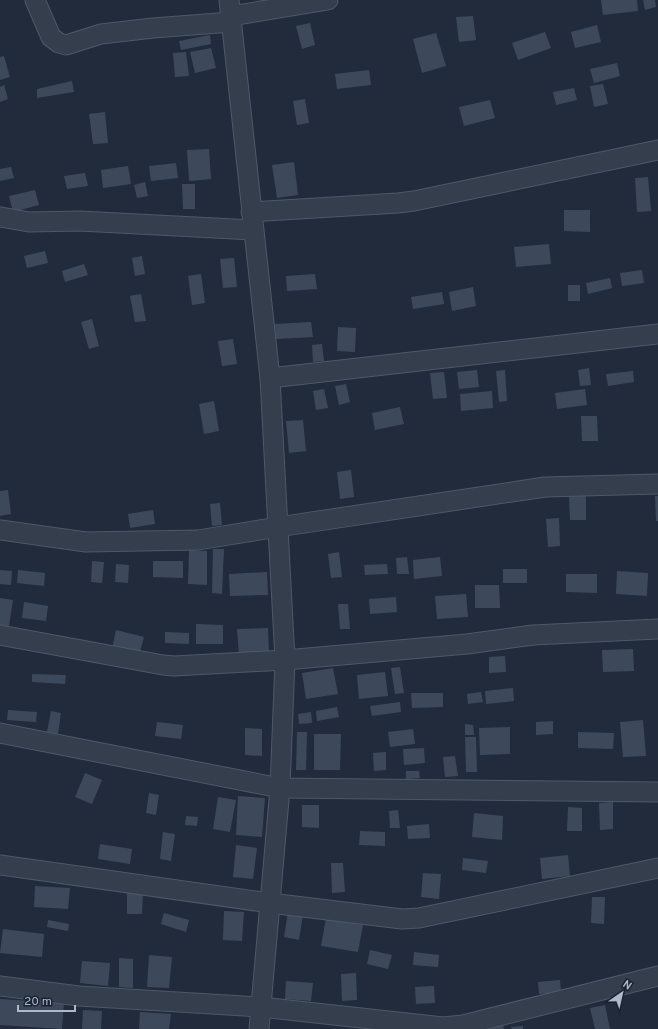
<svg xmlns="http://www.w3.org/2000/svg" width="658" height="1029" viewBox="0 0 658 1029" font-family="Overpass,sans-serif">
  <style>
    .building { fill: #3d495b }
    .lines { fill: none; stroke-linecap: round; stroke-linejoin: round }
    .minor-casing { stroke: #505867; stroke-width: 21 }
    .minor { stroke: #353e4c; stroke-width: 19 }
  </style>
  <rect width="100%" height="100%" fill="#212b3c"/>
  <g class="building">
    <polygon points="601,0 637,0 638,11 603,15"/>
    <polygon points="643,0 655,0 656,7 645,10"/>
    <polygon points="473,16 476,40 459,42 456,17"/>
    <polygon points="310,23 315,45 302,49 296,26"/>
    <polygon points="597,25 601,42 575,48 571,32"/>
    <polygon points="545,32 551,48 518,60 512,43"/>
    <polygon points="436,33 446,66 422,73 413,39"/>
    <polygon points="210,35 211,44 181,50 179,41"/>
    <polygon points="211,48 216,68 195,73 190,52"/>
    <polygon points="186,52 189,76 175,77 173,53"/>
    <polygon points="4,56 10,77 0,80 0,57"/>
    <polygon points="617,63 620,76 594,83 590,69"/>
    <polygon points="369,70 371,85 337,89 335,74"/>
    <polygon points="72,81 74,92 37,98 37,89"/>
    <polygon points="603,84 608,104 594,107 590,86"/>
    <polygon points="4,85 8,99 0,102 0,87"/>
    <polygon points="574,88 577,100 556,105 553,92"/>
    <polygon points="305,99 309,123 297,125 293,101"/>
    <polygon points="490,100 495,118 464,126 459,107"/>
    <polygon points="105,112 108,143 93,144 89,114"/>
    <polygon points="209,149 211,179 189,181 187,150"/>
    <polygon points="294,162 298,195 277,198 272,165"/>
    <polygon points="176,163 178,178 151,181 149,166"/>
    <polygon points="128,166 131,184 103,188 101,170"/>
    <polygon points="11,167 14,178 0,181 0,169"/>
    <polygon points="85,173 88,186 67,189 64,176"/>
    <polygon points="648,177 651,211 637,212 635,178"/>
    <polygon points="145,182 148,196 137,198 134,185"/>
    <polygon points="182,184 195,184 195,209 183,209"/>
    <polygon points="35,190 39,205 13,212 9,196"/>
    <polygon points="564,210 590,210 590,232 564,231"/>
    <polygon points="549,244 551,264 516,267 514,247"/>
    <polygon points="45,251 48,263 27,268 24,256"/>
    <polygon points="142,256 145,274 135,276 132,258"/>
    <polygon points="234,258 237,287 223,288 220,259"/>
    <polygon points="84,264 88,275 65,282 62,271"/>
    <polygon points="642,270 644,283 622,286 620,273"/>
    <polygon points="201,274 205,303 192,305 188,276"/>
    <polygon points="315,274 317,289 287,291 286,276"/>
    <polygon points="610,278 612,288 588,294 586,283"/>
    <rect x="568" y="285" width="12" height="16"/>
    <polygon points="473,287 476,306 452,311 449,292"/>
    <polygon points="442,292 444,304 413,309 411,297"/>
    <polygon points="141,294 146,321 135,322 130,296"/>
    <polygon points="92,319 99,346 89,349 81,322"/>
    <polygon points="311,322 313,337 276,339 275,324"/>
    <polygon points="338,327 356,328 355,352 337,351"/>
    <polygon points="233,339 237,364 222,366 218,341"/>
    <polygon points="322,344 324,361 313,362 312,345"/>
    <polygon points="589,368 591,385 580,386 578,370"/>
    <polygon points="477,370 479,387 459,389 457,372"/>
    <polygon points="505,370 507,401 499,402 496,371"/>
    <polygon points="633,371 634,382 608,386 606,374"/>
    <polygon points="444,372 447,398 433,399 430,373"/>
    <polygon points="346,384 350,402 339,405 335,386"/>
    <polygon points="324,389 328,408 316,410 313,391"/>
    <polygon points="585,389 587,405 557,409 555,393"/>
    <polygon points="492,391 493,408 461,411 460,394"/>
    <polygon points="214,401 219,431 204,434 199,404"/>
    <polygon points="400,407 404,424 375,430 372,413"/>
    <polygon points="581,416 597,416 598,441 582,441"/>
    <polygon points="303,420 306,451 289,453 286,421"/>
    <polygon points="351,470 354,497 340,499 337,472"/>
    <polygon points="8,490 11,514 0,516 0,491"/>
    <polygon points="586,495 586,520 570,520 569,496"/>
    <polygon points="655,496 658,496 658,521 656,521"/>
    <polygon points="220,503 222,525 212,526 210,504"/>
    <polygon points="153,510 155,524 130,528 128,514"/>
    <polygon points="559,518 560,546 548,547 546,519"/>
    <polygon points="213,549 224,549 222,594 212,593"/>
    <polygon points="189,550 207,551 207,585 188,584"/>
    <polygon points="339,552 342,577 331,578 328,554"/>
    <polygon points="407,557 409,574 397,574 396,558"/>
    <polygon points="440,557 442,576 414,579 413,560"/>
    <polygon points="92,561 104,562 102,583 91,582"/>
    <polygon points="153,561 183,561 183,578 153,577"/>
    <polygon points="116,564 129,565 128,583 115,582"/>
    <polygon points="387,564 388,574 365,575 364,565"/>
    <rect x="503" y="569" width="24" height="14"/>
    <polygon points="0,570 12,571 11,585 0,584"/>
    <polygon points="18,570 45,573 44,586 17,583"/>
    <polygon points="617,571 648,573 647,596 616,594"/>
    <polygon points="267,572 268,595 230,596 229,574"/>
    <polygon points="566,574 597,574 597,593 566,592"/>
    <polygon points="475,585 499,585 500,608 475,608"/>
    <polygon points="466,594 468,617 437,619 435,596"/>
    <polygon points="396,597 397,612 370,614 369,599"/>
    <polygon points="0,598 13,600 9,626 0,625"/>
    <polygon points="24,602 48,606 46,621 22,618"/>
    <polygon points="338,604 348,604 350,629 340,629"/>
    <polygon points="196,624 223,625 223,644 196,644"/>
    <polygon points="268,628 269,654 239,655 237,629"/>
    <polygon points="116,630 144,637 139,656 112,649"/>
    <polygon points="165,632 189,633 189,644 165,643"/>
    <polygon points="633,649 634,671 603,672 602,650"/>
    <polygon points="505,656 506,672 489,673 489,657"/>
    <polygon points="400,667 404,693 395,694 391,668"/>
    <polygon points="333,668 338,694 306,699 302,673"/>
    <polygon points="385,672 388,696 359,699 357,675"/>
    <polygon points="32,674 66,675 65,684 32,682"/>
    <polygon points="513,688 514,701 486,704 485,691"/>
    <polygon points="481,692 483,702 468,704 467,694"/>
    <polygon points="411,693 443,693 443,707 412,708"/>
    <polygon points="400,702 401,712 372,716 370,706"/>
    <polygon points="337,707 339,717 317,721 316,711"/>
    <polygon points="8,710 37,712 36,722 7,720"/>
    <polygon points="51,711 61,713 58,734 47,732"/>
    <polygon points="311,712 312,723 299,724 298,714"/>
    <polygon points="643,720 646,756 623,757 620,722"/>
    <polygon points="553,721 553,734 536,735 536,722"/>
    <polygon points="157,722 183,725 181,739 155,736"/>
    <polygon points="465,724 473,725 474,735 465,735"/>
    <polygon points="510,727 510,754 480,755 479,728"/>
    <polygon points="245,728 262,729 262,756 245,755"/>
    <polygon points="413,729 415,744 390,747 388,732"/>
    <polygon points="297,732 307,732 306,770 296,770"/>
    <polygon points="578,732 614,733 613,749 578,748"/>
    <polygon points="314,734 341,734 340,770 314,770"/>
    <polygon points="465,737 476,737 477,772 466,772"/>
    <polygon points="424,748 425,763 404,765 403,749"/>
    <polygon points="386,752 386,770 374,771 373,753"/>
    <polygon points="455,756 458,776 445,777 443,757"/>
    <polygon points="406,771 419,771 420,778 406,779"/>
    <polygon points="85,773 102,780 92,804 75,797"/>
    <polygon points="149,793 159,795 156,815 146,813"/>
    <polygon points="238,796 265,798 262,837 236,835"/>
    <polygon points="218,797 236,800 230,832 213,829"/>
    <polygon points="613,802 613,829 600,830 599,803"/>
    <polygon points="302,805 319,805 319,828 302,827"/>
    <polygon points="568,807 582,808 582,831 567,831"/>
    <polygon points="398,810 400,828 390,828 389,811"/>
    <polygon points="474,813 503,816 502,840 472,837"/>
    <polygon points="186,816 198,817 197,826 185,825"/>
    <polygon points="429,824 430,838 408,839 407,826"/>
    <polygon points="360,831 385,832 385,846 359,845"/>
    <polygon points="163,832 175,834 171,861 160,859"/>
    <polygon points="100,844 132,849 130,864 98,859"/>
    <polygon points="236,845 257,848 253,879 233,877"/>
    <polygon points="568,855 570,876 542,879 540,858"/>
    <polygon points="463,858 488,861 486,873 462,870"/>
    <polygon points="331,863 343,863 345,892 332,893"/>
    <polygon points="423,873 441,874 439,899 421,897"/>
    <polygon points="35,886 70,888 68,909 34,907"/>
    <polygon points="127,892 143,892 142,914 127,914"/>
    <polygon points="592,897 605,897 604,924 591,923"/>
    <polygon points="224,911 244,912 242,941 223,940"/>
    <polygon points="288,912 303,914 299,940 284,937"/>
    <polygon points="164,913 189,920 186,932 161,924"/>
    <polygon points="326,918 363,925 358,952 321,946"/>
    <polygon points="48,920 69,924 68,931 47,927"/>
    <polygon points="3,929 44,934 42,957 0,953"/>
    <polygon points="370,950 392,955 388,969 367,964"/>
    <polygon points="414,952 439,955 438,967 413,965"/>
    <polygon points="149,955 172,957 169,988 147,987"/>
    <polygon points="119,958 133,959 133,988 119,987"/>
    <polygon points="82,961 110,963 108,986 80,983"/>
    <polygon points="356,973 357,1000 342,1001 341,974"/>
    <polygon points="560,980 561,993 539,994 538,982"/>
    <polygon points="286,981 313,983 311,1001 285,999"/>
    <polygon points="434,986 435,1003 416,1004 415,987"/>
    <polygon points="0,999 64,1003 62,1029 0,1025"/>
    <polygon points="605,1005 610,1029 595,1029 590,1008"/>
    <polygon points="83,1010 102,1011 101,1029 82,1029"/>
    <polygon points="140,1012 171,1014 169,1029 139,1029"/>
    <polygon points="503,1025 504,1029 490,1029"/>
    <polygon points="523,1026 523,1029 512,1029 511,1027"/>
  </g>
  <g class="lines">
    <defs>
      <g id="minor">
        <polyline points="35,0 51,37 59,43 66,45 101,34 153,28 232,22"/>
        <polyline points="229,0 270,378 285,660 280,788 259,1029"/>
        <polyline points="231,16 328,0"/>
        <polyline points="251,212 398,203 414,201 658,150"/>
        <polyline points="1,217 29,222 80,221 253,230"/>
        <polyline points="270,378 658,334"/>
        <polyline points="0,530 86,542 198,540 278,527 545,487 658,484"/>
        <polyline points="0,635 163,665 174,666 285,660 467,644 533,635 658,629"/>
        <polyline points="0,733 280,788 658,792"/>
        <polyline points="0,865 270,903 402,919 419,918 658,868"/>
        <polyline points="0,986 79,996 261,1007 443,1027 463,1025 658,976"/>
      </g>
    </defs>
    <use href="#minor" class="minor-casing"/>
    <use href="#minor" class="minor"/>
  </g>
  <g transform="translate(622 993) rotate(34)" stroke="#1a2331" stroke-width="3" paint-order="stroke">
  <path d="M0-3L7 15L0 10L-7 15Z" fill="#b0b8c8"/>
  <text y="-6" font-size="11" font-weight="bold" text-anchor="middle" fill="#b0b8c8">N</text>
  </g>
  <path d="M18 1005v6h57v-6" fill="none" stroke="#b0b8c8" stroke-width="2"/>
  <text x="24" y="1005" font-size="12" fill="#b0b8c8" stroke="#1a2331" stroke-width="3" paint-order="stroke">20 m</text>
</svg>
